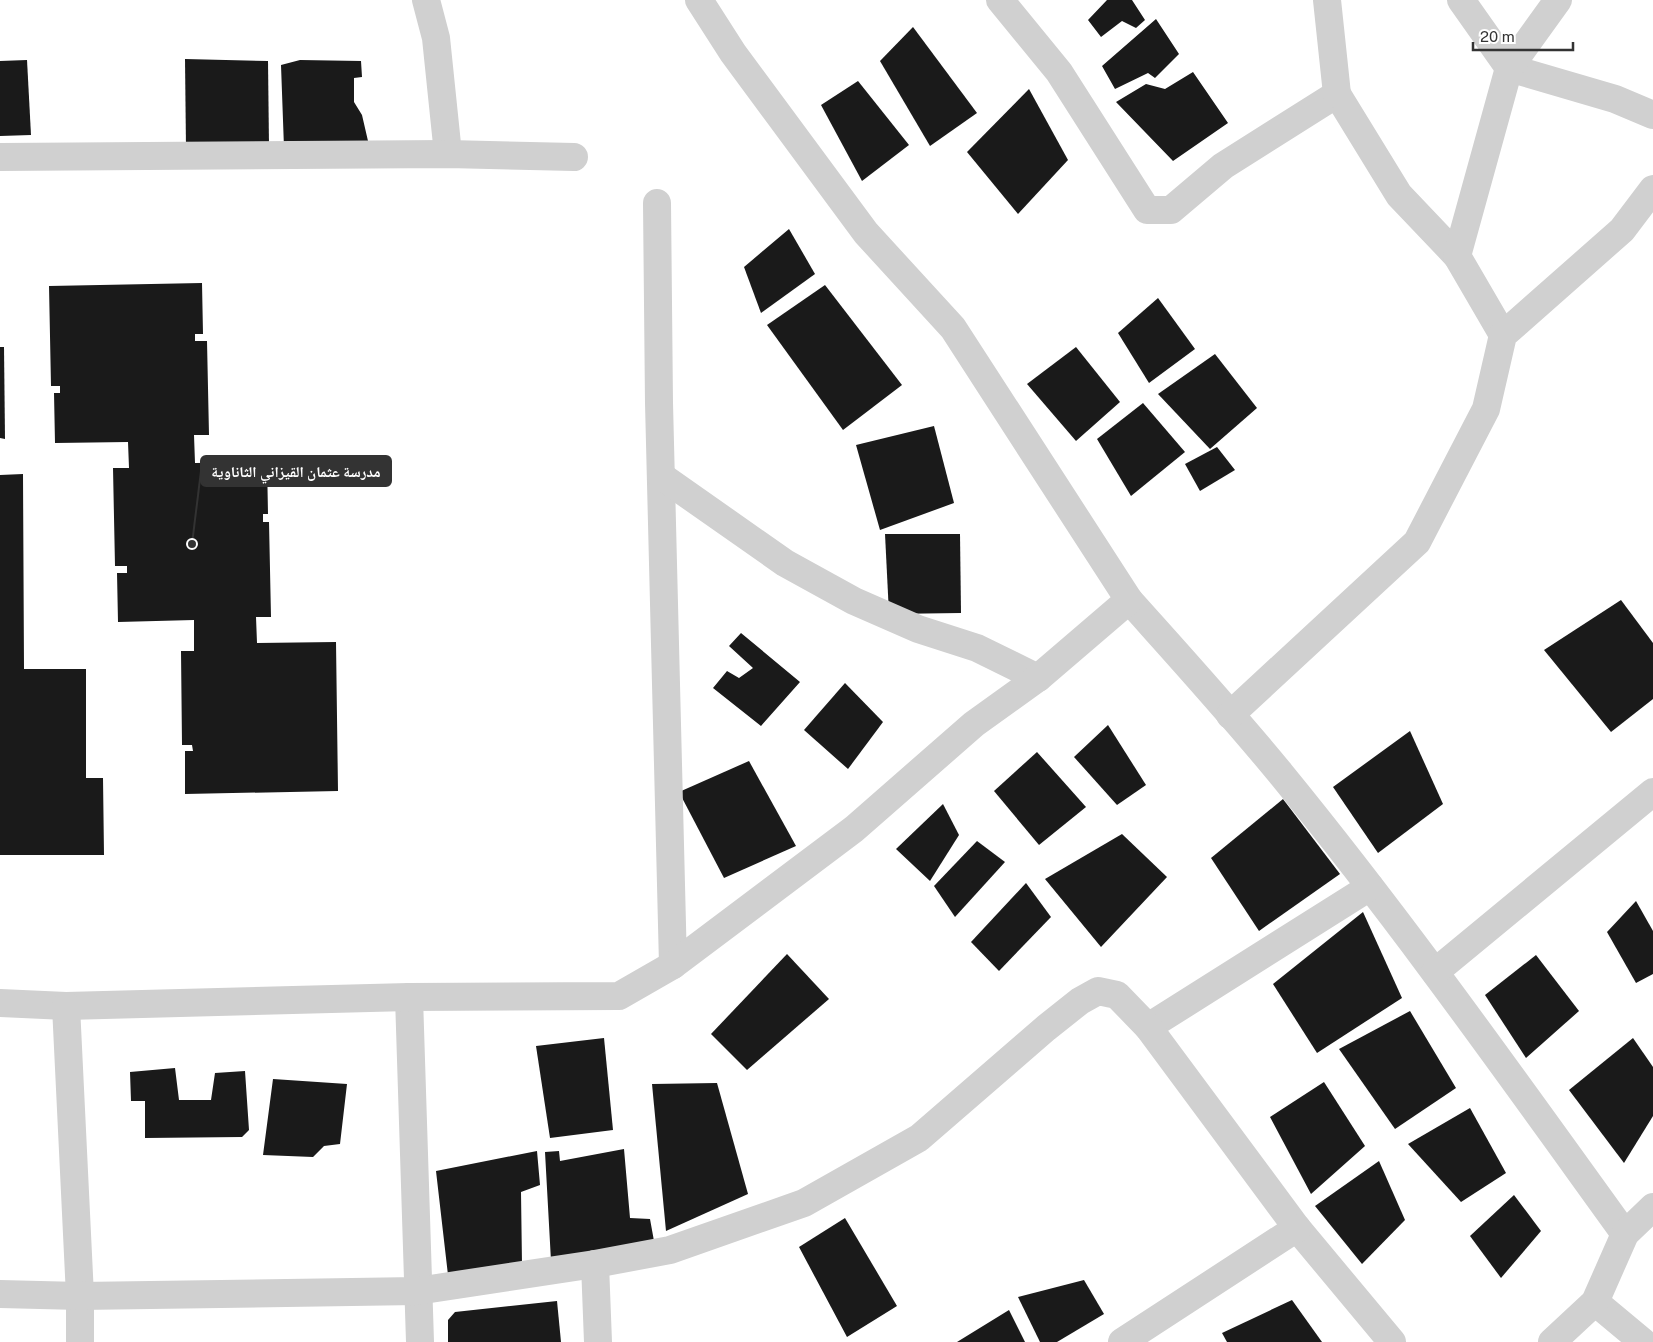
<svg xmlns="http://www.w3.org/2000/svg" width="1653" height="1342" viewBox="0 0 1653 1342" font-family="'Public Sans','Noto Naskh Arabic',sans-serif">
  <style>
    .building { fill: #1a1a1a }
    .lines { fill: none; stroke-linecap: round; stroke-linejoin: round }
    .street { stroke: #d0d0d0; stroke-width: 28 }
    .leader { fill: none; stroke: #333; stroke-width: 2 }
    .callout-dot { fill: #333; stroke: #fff; stroke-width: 2 }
    .callout { fill: #333; stroke: #333; stroke-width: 2 }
    .callout-label { font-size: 15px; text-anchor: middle; font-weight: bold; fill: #fff }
  </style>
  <rect width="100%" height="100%" fill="#fff"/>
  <g class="building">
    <polygon points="1107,0 1132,0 1145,20 1136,28 1122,21 1101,37 1088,20"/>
    <polygon points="1156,19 1179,54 1155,78 1148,73 1115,89 1102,66"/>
    <polygon points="913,27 977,113 930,146 880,61"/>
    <polygon points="185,59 268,61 269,147 186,149"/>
    <polygon points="27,60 31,135 0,136 0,61"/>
    <polygon points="300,60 361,61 362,77 354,78 354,102 362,115 368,141 284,148 281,65"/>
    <polygon points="1193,72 1228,123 1173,161 1116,102 1146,84 1165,89"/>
    <polygon points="858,81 909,145 862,181 821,105"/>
    <polygon points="1029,89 1068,160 1018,214 967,152"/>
    <polygon points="789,229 815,274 761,313 744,267"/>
    <polygon points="202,283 203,334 195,334 195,341 207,341 209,435 194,435 195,463 267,462 268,514 263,514 263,522 269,522 271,617 256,617 257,643 336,642 338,791 185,794 185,751 193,751 192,745 182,745 181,651 194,651 194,620 118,622 117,573 127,573 127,566 115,566 113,468 129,468 128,442 55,443 54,393 60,393 60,386 51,386 49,286"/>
    <polygon points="825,285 902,385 843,430 767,325"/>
    <polygon points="1158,298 1195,349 1149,383 1118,333"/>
    <polygon points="0,347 4,347 5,439 0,438"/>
    <polygon points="1076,347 1120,402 1076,441 1027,384"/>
    <polygon points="1215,354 1257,408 1210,449 1158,394"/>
    <polygon points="1143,403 1185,452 1131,496 1097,439"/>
    <polygon points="934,426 954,503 880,530 856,445"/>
    <polygon points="1217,447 1235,470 1200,491 1185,464"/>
    <polygon points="23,474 24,669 86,669 86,778 103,778 104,855 0,855 0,475"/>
    <polygon points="885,534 960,534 961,613 889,614"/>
    <polygon points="1621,600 1653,643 1653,699 1611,732 1544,650"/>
    <polygon points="741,633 800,682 761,726 713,688 727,671 739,678 753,668 729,646"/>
    <polygon points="845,683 883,722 848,769 804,730"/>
    <polygon points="1108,725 1146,785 1117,805 1074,757"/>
    <polygon points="1410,731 1443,804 1378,853 1333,787"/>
    <polygon points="1037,752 1086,807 1039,845 994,791"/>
    <polygon points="749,761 796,846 724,878 679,792"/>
    <polygon points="1283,799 1340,874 1259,931 1211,858"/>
    <polygon points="943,804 959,835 930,881 896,849"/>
    <polygon points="1122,834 1167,877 1101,947 1045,879"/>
    <polygon points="977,841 1005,862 955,917 934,886"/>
    <polygon points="1026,883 1051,917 999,971 971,942"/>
    <polygon points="1636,901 1653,931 1653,974 1636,983 1607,932"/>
    <polygon points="1363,912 1402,998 1317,1053 1273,984"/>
    <polygon points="787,954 829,999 747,1070 711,1034"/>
    <polygon points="1536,955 1579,1011 1526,1058 1485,995"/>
    <polygon points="1410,1011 1456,1088 1395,1129 1339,1049"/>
    <polygon points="604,1038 613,1130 550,1138 536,1046"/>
    <polygon points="1633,1038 1653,1067 1653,1116 1624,1163 1569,1090"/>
    <polygon points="175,1068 179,1100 211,1100 215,1073 245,1071 249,1130 242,1137 145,1138 145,1101 131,1101 130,1072"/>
    <polygon points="273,1079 347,1084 340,1144 324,1146 313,1157 263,1155"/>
    <polygon points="1324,1082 1365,1146 1311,1194 1270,1117"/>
    <polygon points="717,1083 748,1194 666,1231 652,1084"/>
    <polygon points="1470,1108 1506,1173 1461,1202 1408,1144"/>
    <polygon points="624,1149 630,1218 650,1219 654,1241 551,1261 545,1152 559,1151 560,1161"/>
    <polygon points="537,1151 540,1185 521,1192 522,1265 448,1275 436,1171"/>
    <polygon points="1379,1161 1405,1220 1362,1264 1315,1206"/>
    <polygon points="1514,1195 1541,1231 1501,1278 1470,1236"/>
    <polygon points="845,1218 897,1306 847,1337 799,1247"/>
    <polygon points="1084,1280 1104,1314 1057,1342 1040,1342 1018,1297"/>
    <polygon points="1292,1300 1322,1342 1227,1342 1222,1333"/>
    <polygon points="557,1301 561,1342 448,1342 448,1320 455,1312"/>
    <polygon points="1009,1310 1025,1342 957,1342"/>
  </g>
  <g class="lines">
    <g class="street">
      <polyline points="426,0 436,38 448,154"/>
      <polyline points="1000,0 1059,72 1147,210 1171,210 1223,166 1337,94 1399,195 1457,256"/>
      <polyline points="1327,0 1337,94"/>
      <polyline points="1461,0 1509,68 1615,99 1653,115"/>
      <polyline points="0,157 448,154 574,157"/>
      <polyline points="657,203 659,403 673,965"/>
      <polyline points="1503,335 1457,256 1509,68 1558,0"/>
      <polyline points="661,476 785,563 854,601 918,629 977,648 1038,678"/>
      <path d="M 1129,600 C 1180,657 1232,714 1281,774 C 1402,922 1513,1079 1625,1234"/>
      <polyline points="1230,715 1417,542 1486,409 1503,335 1622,230 1653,189"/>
      <polyline points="1435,972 1653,792"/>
      <polyline points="409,997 420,1342"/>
      <polyline points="0,1003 66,1006 409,997 619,996 673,965 854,829 974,724 1038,678 1129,600 953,328 866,233 733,53 699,0"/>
      <polyline points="66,1006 80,1296 80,1342"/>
      <polyline points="1148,1027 1370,887"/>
      <polyline points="595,1264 598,1342"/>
      <polyline points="0,1294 80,1296 417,1291 595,1264 670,1250 804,1203 919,1138 1046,1028 1080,1001 1098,991 1117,995 1148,1027 1297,1228 1392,1342"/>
      <polyline points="1595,1302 1643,1342"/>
      <polyline points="1122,1342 1297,1228"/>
      <polyline points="1552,1342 1595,1302 1625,1234 1653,1207"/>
    </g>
  </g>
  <path class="leader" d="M192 544L201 471"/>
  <circle class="callout-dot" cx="192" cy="544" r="5"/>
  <rect class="callout" x="201" y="456" width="190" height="30" rx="5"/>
  <g class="callout-label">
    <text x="296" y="477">مدرسة عثمان القيزاني الثاناوية</text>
  </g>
  <path d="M1473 42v8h100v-8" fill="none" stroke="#333333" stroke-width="2.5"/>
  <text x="1480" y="42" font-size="15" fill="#333333" stroke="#ffffff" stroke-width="4" paint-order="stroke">20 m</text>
</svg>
